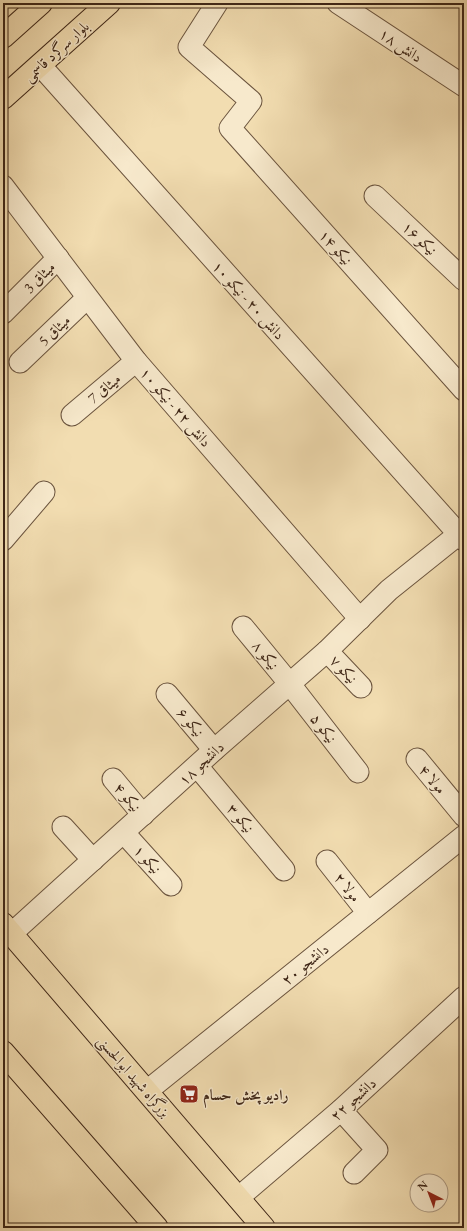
<svg xmlns="http://www.w3.org/2000/svg" width="467" height="1231" viewBox="0 0 467 1231" font-family="'EB Garamond',Amiri,serif">
  <style>
    .lines { fill: none; stroke-linecap: round; stroke-linejoin: round }
    .minor-casing { stroke: #6b543e; stroke-width: 23 }
    .major-casing { stroke: #3e2617; stroke-width: 24 }
    .minor { stroke: #f7e9cc; stroke-width: 21 }
    .major { stroke: #f2ddb1; stroke-width: 22 }
    .labels { text-anchor: middle; dominant-baseline: central; stroke-width: 3; stroke-linejoin: round; paint-order: stroke }
    .street-label { font-size: 15px; fill: #3e2617; stroke: #f7e9cc }
    .poi-label { font-size: 15px; font-weight: bold; fill: #3e2617; stroke: #f7e9cc; text-anchor: start }
  </style>
  <rect width="100%" height="100%" fill="#f2ddb1"/>
  <filter id="stains"><feTurbulence type="fractalNoise" baseFrequency=".005" numOctaves="4"/><feColorMatrix values="0 0 0 0 .2 0 0 0 0 .09 0 0 0 0 .02 0 0 0 .5 -.17"/></filter>
  <radialGradient id="worn" r=".72"><stop offset=".6" stop-color="#630" stop-opacity="0"/><stop offset="1" stop-color="#630" stop-opacity=".3"/></radialGradient>
  <g class="lines">
    <defs>
      <g id="minor">
        <polyline points="217,3 189,47 251,101 230,128 464,390"/>
        <polyline points="338,3 464,86"/>
        <polyline points="40,65 464,540"/>
        <polyline points="3,186 136,361 360,619"/>
        <polyline points="375,196 464,280"/>
        <polyline points="3,313 58,258"/>
        <polyline points="20,362 87,298"/>
        <polyline points="72,415 136,361"/>
        <polyline points="3,540 44,492"/>
        <polyline points="243,627 289,683 358,772"/>
        <polyline points="327,651 361,687"/>
        <polyline points="167,694 214,750"/>
        <polyline points="417,759 464,816"/>
        <polyline points="197,766 284,870"/>
        <polyline points="113,779 143,815"/>
        <polyline points="63,827 93,860"/>
        <polyline points="124,833 171,885"/>
        <polyline points="327,861 368,913"/>
        <polyline points="11,934 214,750 327,651 389,590 464,530"/>
        <polyline points="147,1091 464,836"/>
        <polyline points="341,1110 377,1150 354,1173"/>
        <polyline points="238,1198 341,1110 464,997"/>
      </g>
      <g id="major">
        <polyline points="3,37 41,3"/>
        <polyline points="3,98 109,3"/>
        <polyline points="3,924 264,1228"/>
        <polyline points="3,1052 157,1228"/>
      </g>
    </defs>
    <use href="#minor" class="minor-casing"/>
    <use href="#major" class="major-casing"/>
    <use href="#minor" class="minor"/>
    <use href="#major" class="major"/>
  </g>
  <defs>
    <symbol id="supermarket-square" viewBox="-11 -11 22 22"><rect x="-9" y="-9" width="18" height="18" rx="4" fill="#8f2418" stroke="#f7e9cc"/><path d="M-6-5.5h2.5l.6 2H6L4.5 2H-2.5L-4.4-4H-6ZM-1.5 3.2a1.3 1.3 0 1 0 .1 0ZM3 3.2a1.3 1.3 0 1 0 .1 0Z" fill="#fff"/></symbol>
  </defs>
  <g fill-rule="evenodd">
    <use href="#supermarket-square" x="178" y="1083" width="22" height="22"/>
  </g>
  <g class="labels">
    <g class="street-label">
      <text transform="translate(401 45) rotate(34)">دانش ۱۸</text>
      <text transform="translate(56 51) rotate(-42)">بلوار سرگرد قاسمی</text>
      <text transform="translate(420 238) rotate(43)">نیکو ۱۶</text>
      <text transform="translate(336 247) rotate(48)">نیکو ۱۴</text>
      <text transform="translate(39 277) rotate(-45)">میثاق 3</text>
      <text transform="translate(249 300) rotate(48)">دانش ۲۰ - نیکو ۱۰</text>
      <text transform="translate(54 330) rotate(-43)">میثاق 5</text>
      <text transform="translate(104 388) rotate(-40)">میثاق 7</text>
      <text transform="translate(176 407) rotate(49)">دانش ۲۲ - نیکو ۱۰</text>
      <text transform="translate(266 655) rotate(51)">نیکو ۸</text>
      <text transform="translate(344 669) rotate(47)">نیکو ۷</text>
      <text transform="translate(191 722) rotate(50)">نیکو ۶</text>
      <text transform="translate(324 728) rotate(52)">نیکو ۵</text>
      <text transform="translate(201 763) rotate(-43)">دانشجو ۱۸</text>
      <text transform="translate(433 779) rotate(50)">مولا ۴</text>
      <text transform="translate(128 797) rotate(50)">نیکو ۴</text>
      <text transform="translate(241 818) rotate(50)">نیکو ۳</text>
      <text transform="translate(148 859) rotate(48)">نیکو ۱</text>
      <text transform="translate(348 887) rotate(52)">مولا ۲</text>
      <text transform="translate(305 964) rotate(-39)">دانشجو ۲۰</text>
      <text transform="translate(134 1076) rotate(49)">بزرگراه شهید ابوالحسنی</text>
      <text transform="translate(353 1099) rotate(-42)">دانشجو ۲۲</text>
    </g>
    <g class="poi-label">
      <text x="203" y="1094">رادیو پخش حسام</text>
    </g>
  </g>
  <rect width="467" height="1231" fill="none" stroke="#f2ddb1" stroke-width="16"/>
  <rect x="4" y="4" width="459" height="1223" fill="none" stroke="#3e2617" stroke-width="2"/>
  <rect x="8" y="8" width="451" height="1215" fill="none" stroke="#3e2617"/>
  <g transform="translate(429 1193) rotate(318)"><circle r="19" fill="#f7e9cc" stroke="#ad9b84"/>
  <path d="M0-3L7 15L0 10L-7 15Z" fill="#8f2418"/>
  <text y="-6" font-size="11" font-weight="bold" text-anchor="middle" fill="#3e2617">N</text>
  </g>
  <rect width="100%" height="100%" filter="url(#stains)"/>
  <rect width="100%" height="100%" fill="url(#worn)"/>
</svg>
